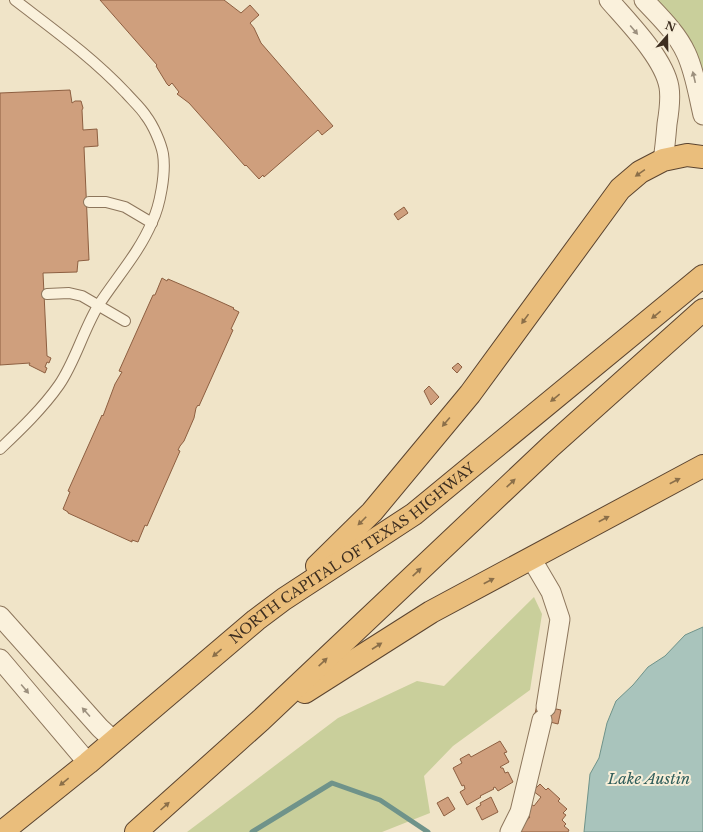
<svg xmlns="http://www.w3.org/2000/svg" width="703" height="832" viewBox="0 0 703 832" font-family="'Libre Baskerville',serif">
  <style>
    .green { fill: #c9cf9b }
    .water { fill: #a9c4bc; stroke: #6f938a }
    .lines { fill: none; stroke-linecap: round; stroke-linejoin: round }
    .stream { stroke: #6f938a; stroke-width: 5 }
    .building { fill: #cf9f7d; stroke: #8d5f41 }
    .service-casing { stroke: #8d765c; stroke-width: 12 }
    .minor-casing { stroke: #8d765c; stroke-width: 21 }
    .trunk-casing { stroke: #5b4430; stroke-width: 24 }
    .service { stroke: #faf1dc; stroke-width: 10 }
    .minor { stroke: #faf1dc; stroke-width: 19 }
    .trunk { stroke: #eabe7c; stroke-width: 22 }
    .oneway { fill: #9c907e }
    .oneway2 { fill: #8b6f49 }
    .labels { text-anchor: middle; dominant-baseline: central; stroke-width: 4; stroke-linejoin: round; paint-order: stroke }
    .street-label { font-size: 14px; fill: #3d2e20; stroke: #f7eed8 }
    .water-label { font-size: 15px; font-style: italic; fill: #2f5d5a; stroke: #f7eed8 }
  </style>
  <rect width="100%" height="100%" fill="#f0e4c8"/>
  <g class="green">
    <polygon points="658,0 703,0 703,76 675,20"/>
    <polygon points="534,597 542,614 530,690 453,746 424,776 430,813 382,832 187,832 338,718 417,681 444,686"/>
  </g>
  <polygon class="water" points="703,627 703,832 584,832 590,774 599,758 607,723 616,701 633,685 648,667 665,656 685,635"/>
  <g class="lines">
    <polyline class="stream" points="252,832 332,783 380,800 428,832"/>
  </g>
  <g class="building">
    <polygon points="100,0 224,0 241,13 250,5 259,15 250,23 254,28 261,43 333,126 322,135 318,130 264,177 263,175 259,179 246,165 245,166 189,103 177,94 179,92 172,83 169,86 167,84 156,66 157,65"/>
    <polygon points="70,90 72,103 75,101 81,101 83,108 82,110 83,130 97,129 98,146 84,147 89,260 78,261 77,272 43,273 47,356 51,358 49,363 47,362 45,367 47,368 45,373 29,365 30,363 0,365 0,93"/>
    <polygon points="404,207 408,213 398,220 394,214"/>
    <polygon points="162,278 167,281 168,279 203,294 234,308 233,309 239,312 231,329 233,330 199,406 198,405 196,408 194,418 184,441 180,446 178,450 180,451 147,526 145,525 138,542 132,540 132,542 68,513 68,512 63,509 70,492 68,491 102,415 103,416 115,384 122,372 119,371 153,295 155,295"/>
    <polygon points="458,363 462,367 457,373 452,368"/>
    <polygon points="429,386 439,397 431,405 424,391"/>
    <polygon points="537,705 561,710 558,724 534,718"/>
    <polygon points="500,741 507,752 504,753 509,762 500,767 501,768 503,768 505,773 508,772 513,782 498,791 495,787 493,788 494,789 480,796 481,797 467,805 460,792 465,789 464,785 462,786 453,768 462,763 460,759 469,754 471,757"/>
    <polygon points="540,784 546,790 548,788 560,799 558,801 567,809 563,813 566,815 562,820 566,824 564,826 569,830 568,832 521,832 518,830 530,817 524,812 531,804 534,806 541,797 533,791"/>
    <polygon points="448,797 455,809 444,816 437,803"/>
    <polygon points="491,797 498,812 482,820 476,808 481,805 480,803"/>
  </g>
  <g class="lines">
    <defs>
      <g id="service">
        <polyline points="89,202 106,202 125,207 152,223"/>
        <polyline points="47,294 69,293 82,296 125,321"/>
        <path d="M 0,449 C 20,430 43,408 59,385 C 75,362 83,331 98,306 C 116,278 139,253 152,222 C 160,206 166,173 163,154 C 161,143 153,125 146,116 C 141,108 133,101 126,93 C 92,57 54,30 15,0"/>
      </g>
      <g id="minor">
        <path d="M 609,0 C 628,22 664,58 669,87 C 671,99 669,112 667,124 C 666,136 665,148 663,160"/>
        <path d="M 644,0 C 659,16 677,33 686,53 C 695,72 698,94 703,115"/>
        <polyline points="531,558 551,592 560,619 546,707"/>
        <polyline points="0,616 100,728 113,740"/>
        <polyline points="0,659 88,763"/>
        <polyline points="510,832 520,812 542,720"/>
      </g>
      <g id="trunk">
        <polyline points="317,566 372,512 470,394 620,189 640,172 663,160 687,155 703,157"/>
        <polyline points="305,692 431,612 703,466"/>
        <path id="s1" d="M 2,832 L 88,763 L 256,620 L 284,599 L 414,514 L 703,276"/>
        <polyline points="136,832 261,720 551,446 703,310"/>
      </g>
    </defs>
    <use href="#service" class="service-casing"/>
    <use href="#minor" class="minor-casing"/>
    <use href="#trunk" class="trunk-casing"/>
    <use href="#service" class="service"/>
    <use href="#minor" class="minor"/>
    <use href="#trunk" class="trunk"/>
  </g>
  <defs><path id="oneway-solid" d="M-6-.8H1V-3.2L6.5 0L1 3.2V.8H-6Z"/></defs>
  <g class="oneway">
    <use href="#oneway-solid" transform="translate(634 30) rotate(50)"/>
    <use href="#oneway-solid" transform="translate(694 77) rotate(-103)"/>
    <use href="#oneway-solid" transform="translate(25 689) rotate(50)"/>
    <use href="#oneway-solid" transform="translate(86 712) rotate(-132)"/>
  </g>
  <g class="oneway2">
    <use href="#oneway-solid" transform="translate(640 173) rotate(145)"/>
    <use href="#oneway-solid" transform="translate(656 315) rotate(141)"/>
    <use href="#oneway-solid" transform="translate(525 319) rotate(126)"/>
    <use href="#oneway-solid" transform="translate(555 398) rotate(141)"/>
    <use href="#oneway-solid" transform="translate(446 422) rotate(130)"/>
    <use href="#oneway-solid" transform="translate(675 481) rotate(-28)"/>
    <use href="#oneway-solid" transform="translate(511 483) rotate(-43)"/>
    <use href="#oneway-solid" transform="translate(604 519) rotate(-28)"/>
    <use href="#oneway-solid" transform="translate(362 521) rotate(135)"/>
    <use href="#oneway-solid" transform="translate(417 572) rotate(-43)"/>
    <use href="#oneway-solid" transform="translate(489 581) rotate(-28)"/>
    <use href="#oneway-solid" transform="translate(377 646) rotate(-33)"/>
    <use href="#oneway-solid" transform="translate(217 653) rotate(140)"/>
    <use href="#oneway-solid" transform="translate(323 662) rotate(-43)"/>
    <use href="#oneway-solid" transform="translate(64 782) rotate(141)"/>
    <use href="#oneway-solid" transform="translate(165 806) rotate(-42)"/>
  </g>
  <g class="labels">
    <g class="street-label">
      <text stroke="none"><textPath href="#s1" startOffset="448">NORTH CAPITAL OF TEXAS HIGHWAY</textPath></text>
    </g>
    <g class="water-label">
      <text x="649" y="778">Lake Austin</text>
    </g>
  </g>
  <g transform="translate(667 36) rotate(20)" stroke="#f7eed8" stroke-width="3" paint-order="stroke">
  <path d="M0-3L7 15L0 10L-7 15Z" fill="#3d2e20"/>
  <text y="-6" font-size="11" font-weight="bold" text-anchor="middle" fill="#3d2e20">N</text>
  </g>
</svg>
